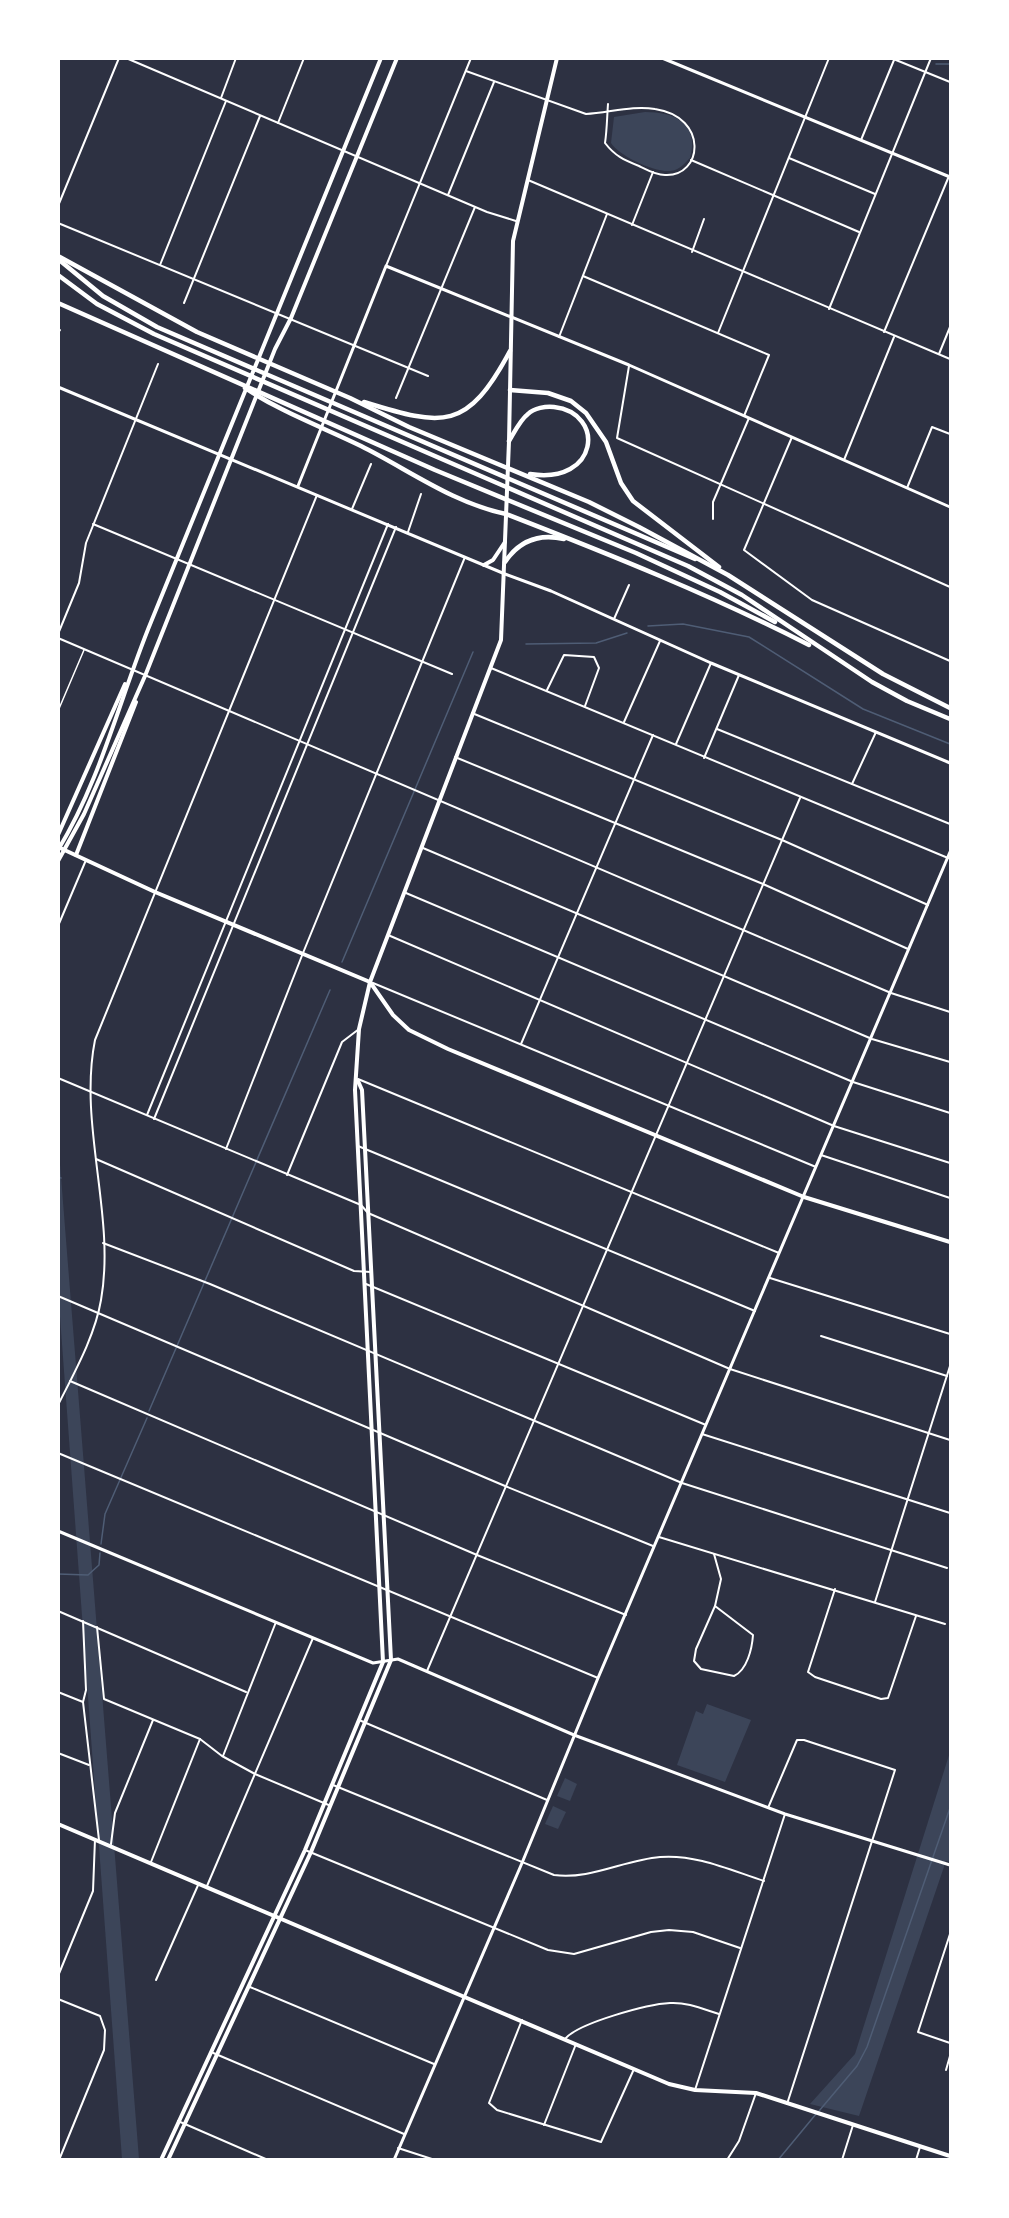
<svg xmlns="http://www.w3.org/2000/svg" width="1009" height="2218" font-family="Figtree,sans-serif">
	<rect width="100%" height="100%" fill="#2d3142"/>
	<g fill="#3c4559">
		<path d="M645,112C674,112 700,123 690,158C686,162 681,168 675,170C660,176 619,156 611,143L614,117Z"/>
		<path d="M58,1139L139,2159H122L59,1303Z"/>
		<path d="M707,1704L751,1720L725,1782L677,1765L696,1711L703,1714Z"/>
		<path d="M950,1752V1862L946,1861L859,2116L810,2104L855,2054Z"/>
		<path d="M565,1778L577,1784L570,1801L557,1796Z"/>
		<path d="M553,1806L566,1812L558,1829L545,1824Z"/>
	</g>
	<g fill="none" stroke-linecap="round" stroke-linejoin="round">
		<g stroke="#4f5d75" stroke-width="1.5">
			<path d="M936,64H950"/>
			<path d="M648,626L683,624L749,637L863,709L950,744"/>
			<path d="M526,644L596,643L627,633"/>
			<path d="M342,962L473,652"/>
			<path d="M58,1177L61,1178"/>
			<path d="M149,1411L330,990"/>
			<path d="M101,1544L105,1514L147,1418"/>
			<path d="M58,1574L88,1575L99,1565L100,1553"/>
			<path d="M819,2111L857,2066L867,2047L950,1808"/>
			<path d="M778,2160L816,2114"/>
		</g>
		<path stroke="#fff" stroke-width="1.5" d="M58,711L84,650"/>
		<g stroke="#fff" stroke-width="2">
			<path d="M126,58L487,212L516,221"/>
			<path d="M891,58L950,82"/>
			<path d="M466,71L586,114C608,113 633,105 655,109C709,117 703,177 665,175C656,175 647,170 639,166C624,160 615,156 605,143C607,130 607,117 608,104"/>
			<path d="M221,98L236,58"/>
			<path d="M278,123L304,58"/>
			<path d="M861,140L894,60"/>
			<path d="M789,158L875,194"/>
			<path d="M691,160L859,232"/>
			<path d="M528,180L950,359"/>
			<path d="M448,195L494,82"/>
			<path d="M58,206L119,58"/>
			<path d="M58,223L428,376"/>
			<path d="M632,225L653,172"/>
			<path d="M692,252L704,219"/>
			<path d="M160,265L226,101"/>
			<path d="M386,266L471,58"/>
			<path d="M583,276L769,355L744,416"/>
			<path d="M184,303L260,116"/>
			<path d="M829,309L931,58"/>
			<path d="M884,332L949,176"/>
			<path d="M58,333L60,330"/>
			<path d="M718,333L829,58"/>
			<path d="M559,337L607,214"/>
			<path d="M939,354L950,327"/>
			<path d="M629,366L617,438L950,587"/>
			<path d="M396,398L475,207"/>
			<path d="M792,437L744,550L812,600L950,661"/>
			<path d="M844,460L894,337"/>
			<path d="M907,488L932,427L950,434"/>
			<path d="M352,509L371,464"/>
			<path d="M713,519V502L749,418"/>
			<path d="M93,524L452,674"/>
			<path d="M408,532L421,494"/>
			<path d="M614,619L629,585"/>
			<path d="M58,634L79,583L86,543L158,364"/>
			<path d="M58,638L891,993L950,1012"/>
			<path d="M491,668L948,858"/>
			<path d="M547,690L564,655L594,657L599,668L585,706"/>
			<path d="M472,713L782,840L928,905"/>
			<path d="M624,722L660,641"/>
			<path d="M717,729L950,824"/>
			<path d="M676,744L711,663"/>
			<path d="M455,757L763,884L908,949"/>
			<path d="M704,758L739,675"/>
			<path d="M852,784L876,732"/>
			<path d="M423,848L872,1039L950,1062"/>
			<path d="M406,893L853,1082L950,1113"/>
			<path d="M58,926L86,860"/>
			<path d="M388,935L834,1126L950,1163"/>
			<path d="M373,983L816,1167"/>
			<path d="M521,1044L653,735"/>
			<path d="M58,1078L361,1205L368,1213L730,1369L950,1440"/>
			<path d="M358,1079L779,1253"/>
			<path d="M147,1115L388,524"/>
			<path d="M154,1119L396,527"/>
			<path d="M358,1146L755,1311"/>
			<path d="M226,1149L303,953L465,557"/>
			<path d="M821,1155L950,1198"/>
			<path d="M96,1159L354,1271L371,1272"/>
			<path d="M287,1175L342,1042L359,1029"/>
			<path d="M103,1243L210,1284L682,1483L947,1568"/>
			<path d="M770,1278L950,1334"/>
			<path d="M366,1284L706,1425"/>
			<path d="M58,1296L505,1486L653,1546"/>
			<path d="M821,1336L947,1376"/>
			<path d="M70,1381L477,1555L626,1615"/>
			<path d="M58,1405C74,1373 95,1336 101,1300C116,1216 78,1125 95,1040L317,495"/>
			<path d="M702,1434L950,1513"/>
			<path d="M58,1453L598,1678"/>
			<path d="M659,1537L945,1624"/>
			<path d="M714,1554L721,1579L715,1606"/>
			<path d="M835,1589L808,1672L815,1677L881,1699L888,1698L916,1616"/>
			<path d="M875,1602L950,1366"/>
			<path d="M715,1606L753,1635C752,1649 747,1670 734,1676L701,1669L694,1661L696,1649Z"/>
			<path d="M58,1611L246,1692"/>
			<path d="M83,1621L86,1690L83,1702L99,1840"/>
			<path d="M97,1627L104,1699L200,1739L222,1756L255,1774L331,1806"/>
			<path d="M427,1671L800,798"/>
			<path d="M58,1692L83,1702"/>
			<path d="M359,1720L547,1800"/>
			<path d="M58,1753L89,1765"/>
			<path d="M223,1756L276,1622"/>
			<path d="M333,1785L554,1875C590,1880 624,1860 660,1857C696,1854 730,1870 764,1881"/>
			<path d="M768,1808L797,1740H804L895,1770L787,2104"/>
			<path d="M111,1844L115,1813L153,1720"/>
			<path d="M305,1850L548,1950L574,1954L651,1932L669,1930L693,1932L740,1948"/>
			<path d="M151,1862L200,1739"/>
			<path d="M207,1886L313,1638"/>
			<path d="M950,1934L918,2032L950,2043"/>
			<path d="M58,1976L93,1891L95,1839"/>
			<path d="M156,1980L199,1883"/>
			<path d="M250,1987L434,2064"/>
			<path d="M58,1999L100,2016L105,2030L104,2050L59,2160"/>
			<path d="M522,2020L489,2103L497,2110L601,2142L634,2069"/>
			<path d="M565,2039C578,2023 648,2004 670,2003C687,2002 703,2009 719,2014"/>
			<path d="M211,2052L404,2134"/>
			<path d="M946,2070L950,2056"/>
			<path d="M695,2090L785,1814"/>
			<path d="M178,2121L268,2160"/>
			<path d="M544,2125L576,2044"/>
			<path d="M398,2148L435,2160"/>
			<path d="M727,2160L739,2141L756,2093"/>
			<path d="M842,2160L853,2125"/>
			<path d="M916,2160L920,2147"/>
		</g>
		<g stroke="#fff" stroke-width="3">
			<path d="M662,58L950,177"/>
			<path d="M58,387L505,574L551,591L711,663L950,763"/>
			<path d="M298,486L386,266L629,365L950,507"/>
			<path d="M58,1531L373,1663L398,1659L574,1735L785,1814L950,1865"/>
			<path d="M394,2160L522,1863L598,1678L950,852"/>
		</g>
		<g stroke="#fff" stroke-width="4">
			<path d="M58,847L155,892L370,982L393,1015L409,1030L448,1049L804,1197L950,1242"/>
			<path d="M58,1824L669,2084L695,2090L756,2093L950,2156"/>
		</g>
		<g stroke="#fff" stroke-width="4">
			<path d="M484,565L493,560L505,542"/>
			<path d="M58,835L125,684"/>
			<path d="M58,850C101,780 120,697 151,622C229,435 305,247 381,58"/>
			<path d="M76,855L136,702"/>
			<path d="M58,861L84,814L145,676L275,349L291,318L397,58"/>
			<path d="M161,2160L305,1850L383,1662L355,1090L359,1029L370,982L501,640L509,441L513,241L557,58"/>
			<path d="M168,2160L311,1852L391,1660L362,1090L358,1081"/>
		</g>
		<g stroke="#fff" stroke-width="4.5">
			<path d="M58,256L197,332L350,398L409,427L589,502L639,527L728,575L883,674L950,708"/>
			<path d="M58,259L103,296L157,327L695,559"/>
			<path d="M58,275L97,304L154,334L688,566L742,595L872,682L907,701L950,719"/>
			<path d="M58,303L435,470L636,553L720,592L775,622"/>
			<path d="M245,388C281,412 322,427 361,446C409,470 453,503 506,514C609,554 711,595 809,645"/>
			<path d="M510,390L548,393L571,401L586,413L606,442L621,483L633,501L719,567"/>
			<path d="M364,402C444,427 467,431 510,351"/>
			<path d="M509,441C514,433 520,420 528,414C534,408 546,406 554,407C606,413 599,485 530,474"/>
			<path d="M505,562C519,541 538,533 564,539"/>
		</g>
	</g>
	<rect width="1009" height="2218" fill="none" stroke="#ffffff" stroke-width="120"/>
</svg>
